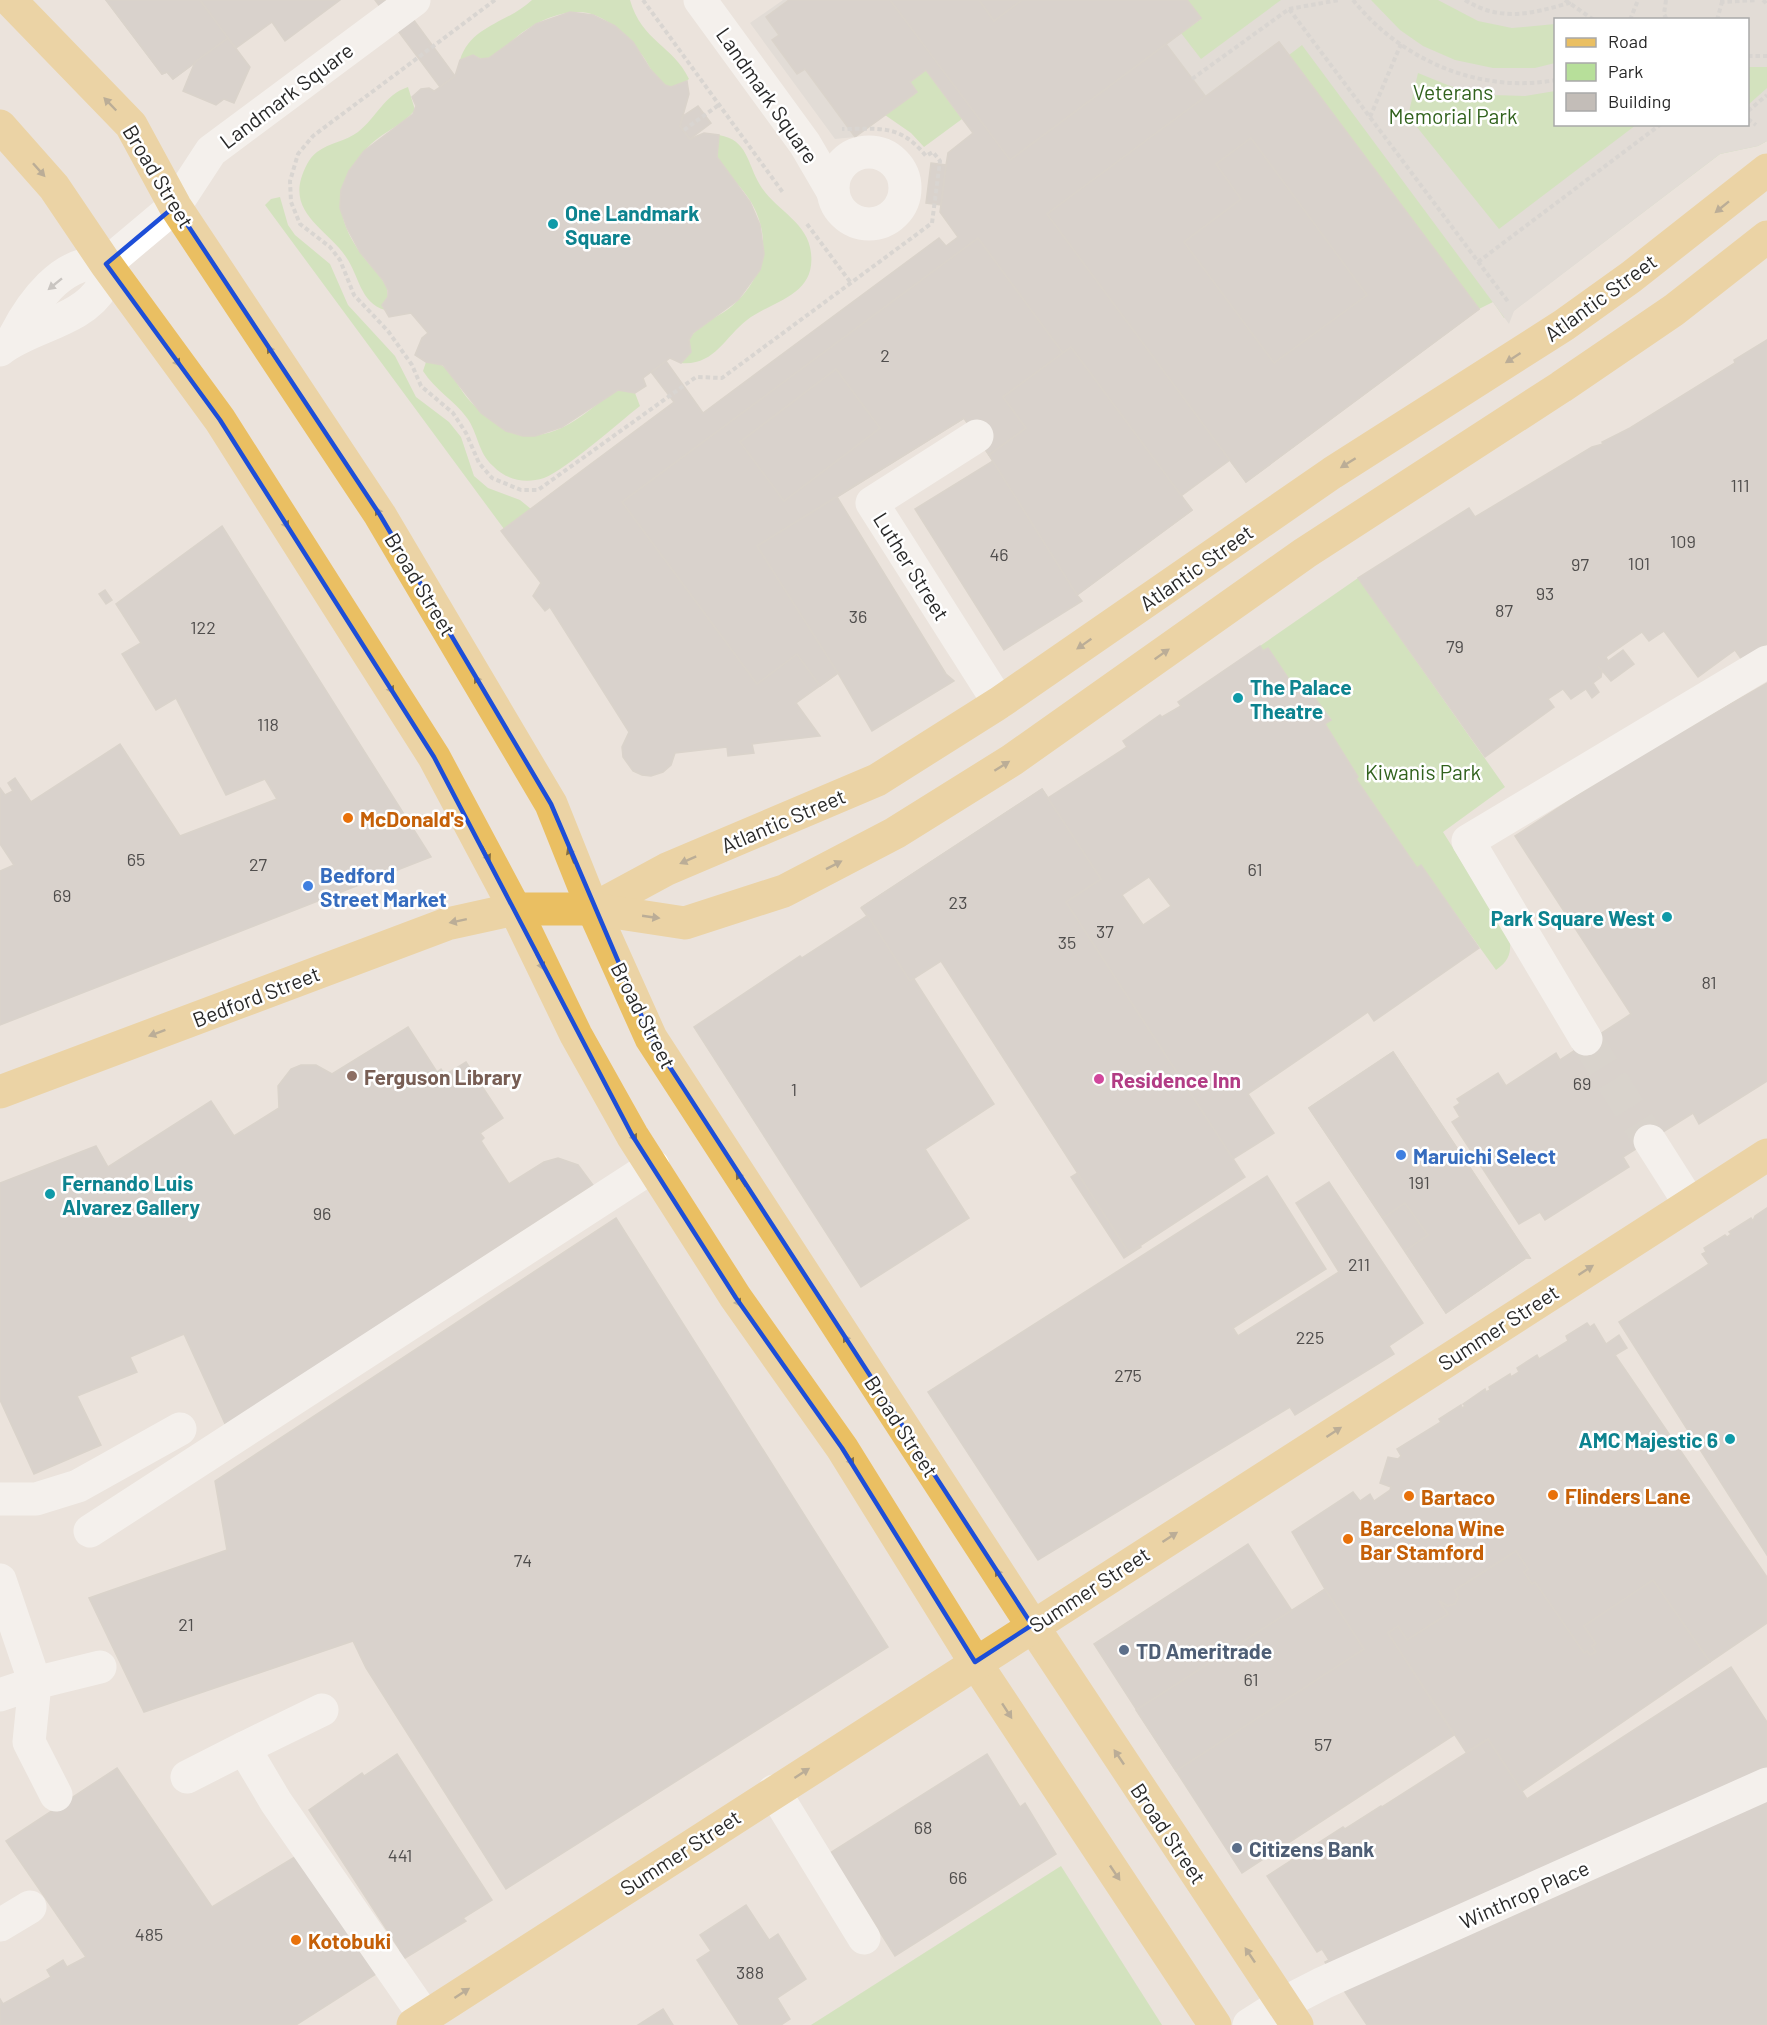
<svg xmlns="http://www.w3.org/2000/svg" width="1767" height="2025" font-family="Barlow,sans-serif">
	<rect width="100%" height="100%" fill="#ebe3dc"/>
	<g fill="#b7df9a" fill-rule="evenodd">
		<path d="M532,0H630C642,42 673,45 689,79C684,83 674,88 668,86C655,82 649,64 642,55C629,37 610,19 588,13C565,8 537,21 519,35C509,43 499,56 486,59C480,59 477,57 473,55L460,60C471,25 508,23 532,0Z"/>
		<path d="M1187,0H1767V141L1758,146L1720,154L1504,318L1493,302L1479,309L1279,42L1206,97L1166,44L1201,19ZM1556,20H1748V124H1556Z"/>
		<path d="M926,70L962,119L924,147L911,133L885,115L917,92L910,82Z"/>
		<path d="M408,87L415,110C403,125 385,131 371,144C335,180 331,213 362,255C370,266 381,275 387,288L388,297L382,305L385,310C360,303 359,275 346,257C329,231 291,215 301,179C304,169 309,158 317,152C329,143 346,141 358,132C377,117 384,95 408,87Z"/>
		<path d="M719,135C748,140 747,163 760,185C775,210 808,222 811,253C816,296 773,300 747,320C724,338 714,366 681,363L691,352L689,340C698,323 718,318 732,306C764,278 773,240 751,202C741,186 727,174 717,157Z"/>
		<path d="M280,197L288,225L295,235L330,264L348,305L395,356L416,397L449,422L461,437L474,476L488,488L520,500L531,509L504,529L265,205L271,199Z"/>
		<path d="M434,361C452,368 457,387 470,401C507,440 538,447 583,415C596,406 606,395 622,389L635,393L640,406C618,423 567,469 544,478C525,484 506,480 493,466C478,453 478,433 467,418C454,400 435,390 423,371L426,362Z"/>
		<path d="M1358,578L1505,787L1443,832L1510,939C1511,954 1509,961 1496,970L1421,866L1417,868L1356,779L1358,777L1325,724L1331,719L1307,687L1303,689L1297,681L1292,684L1268,648L1263,651L1260,646Z"/>
		<path d="M1061,1866L1162,2025H811Z"/>
	</g>
	<g fill="#d7d3ce">
		<path d="M783,0H789L779,35L772,40L797,74L805,69L855,137L835,139L750,23Z"/>
		<path d="M1281,0H1371L1400,30L1423,46L1455,60L1493,68H1535L1555,63V91L1525,96L1493,95L1455,88L1418,73L1408,116L1499,229L1636,125L1748,124V105L1767,88V141L1758,146L1720,154L1514,311L1509,324L1302,45L1289,55L1279,42L1206,97L1166,44L1181,33L1201,59Z"/>
		<path d="M1438,0H1767V67H1748V20H1556L1555,24L1512,28L1478,21Z"/>
	</g>
	<g fill="#c3bdb8" stroke="#c6bfb5" stroke-width="1.5" fill-rule="evenodd">
		<path d="M106,0H340L285,41L272,22L236,48L228,38L173,79L167,72L162,74Z"/>
		<path d="M106,0H200L228,38L173,79L167,72L162,74Z"/>
		<path d="M375,0H399L455,76L440,87Z"/>
		<path d="M789,0H1187L1201,18L1166,44L1206,97L1279,42L1479,309L1246,482L1230,460L1181,496L1192,510L1077,595L1082,601L1004,650L915,509L993,461L964,418L837,497L946,674L954,681L872,731L838,673L796,703L820,736L752,744L754,753L728,756L727,747L675,753L671,765L663,772L651,776L642,775L633,771L623,757L622,747L629,732L550,607L545,611L533,596L541,583L501,531L674,402L651,372L666,361L703,413L939,238L946,246L958,237L940,212L946,165L948,153L973,133L926,70L910,82L917,92L855,137L805,69L797,74L772,40L779,35L766,17Z"/>
		<path d="M890,0H979L994,21L1022,0H1187L1201,18L1010,160Z"/>
		<path d="M570,12L593,15L615,26L633,42L650,69L665,85L671,87L687,81L689,94L680,126L690,139L704,133L719,135L717,157L750,202L760,225L764,254L760,270L738,300L693,333L689,340L691,352L681,363L670,358L643,378L646,386L635,393L618,390L562,427L535,436H523L506,431L481,413L443,365L426,362L415,355L422,338L428,333L411,313L389,317L382,305L388,297V290L383,280L360,252L347,228L340,208L341,190L349,171L364,151L413,114L416,106L412,97L421,89L429,88L434,91L440,87L455,76L460,60L473,55L480,59L489,58L536,24Z"/>
		<path d="M228,38L250,67L234,103L224,99L216,105L183,91L195,62Z"/>
		<path d="M1279,42L1479,309L1246,482L1047,214ZM1251,138L1367,295L1274,363L1184,242L1241,199L1216,164Z"/>
		<path d="M698,106L711,123L690,139L680,126L683,116Z"/>
		<path d="M931,163L946,165L941,205L926,203Z"/>
		<path d="M978,238L1063,353L1003,397L1026,428L989,455L964,418L757,546L838,673L820,686L797,654L757,684L622,502ZM836,369L880,428L784,501L740,442Z"/>
		<path d="M1767,340V644L1742,660L1735,650L1698,677L1664,631L1649,641L1642,632L1606,657L1608,661L1623,650L1634,664L1611,681L1598,666L1602,671L1601,677L1593,683L1599,692L1592,698L1586,689L1571,699L1563,689L1548,699L1554,707L1485,757L1358,578L1469,508L1475,517L1592,447L1603,444L1602,442L1630,428L1735,363L1734,360Z"/>
		<path d="M1071,347L1192,510L1077,595L989,455L1026,428L1003,397Z"/>
		<path d="M222,526L431,857L0,1025V871L14,865L0,844V788L5,795L13,791L8,783L15,778L31,802L120,744L180,836L277,799L265,779L226,795L176,698L156,710L122,654L141,643L116,604Z"/>
		<path d="M105,590L112,600L106,604L99,594Z"/>
		<path d="M1260,646L1263,651L1268,648L1292,684L1297,680L1303,689L1307,687L1331,720L1325,724L1358,777L1356,779L1417,868L1421,865L1479,948L1374,1021L1368,1012L1248,1094L1274,1133L1231,1160L1241,1177L1139,1244L1141,1247L1124,1258L1071,1177L1081,1171L943,957L912,976L994,1104L925,1149L969,1218L861,1287L694,1027L800,956L802,958L867,916L861,908L1042,789L1048,798L1127,747L1123,741L1160,715L1162,717L1181,706L1178,702ZM1149,877L1171,906L1143,925L1122,895Z"/>
		<path d="M1767,683V1081L1699,1124L1693,1113L1623,1157L1629,1167L1545,1220L1540,1212L1519,1224L1452,1122L1460,1117L1454,1107L1460,1103L1457,1099L1498,1073L1506,1086L1556,1053L1560,1060L1631,1014L1515,836L1624,765Z"/>
		<path d="M1042,789L1101,879L1066,902L1245,1177L1129,1253L941,961L910,981L862,907Z"/>
		<path d="M408,1027L437,1072L441,1069L445,1075L466,1062L503,1118L480,1133L484,1138L481,1141L509,1184L544,1162L558,1158L578,1165L593,1185L226,1426L184,1334L130,1357L137,1372L77,1396L101,1445L34,1474L0,1400V1183L96,1146L108,1167L211,1101L234,1136L279,1108L278,1086L291,1069L301,1065H316L332,1074Z"/>
		<path d="M1393,1052L1530,1258H1526L1446,1313L1309,1108Z"/>
		<path d="M1393,1052L1530,1258H1526L1446,1313L1405,1251L1428,1235L1405,1203L1383,1218L1309,1108Z"/>
		<path d="M1267,1176L1326,1269L1233,1328L1238,1336L1339,1272L1296,1203L1329,1182L1423,1323L1389,1346L1394,1354L1295,1415L1290,1407L1038,1560L928,1392Z"/>
		<path d="M1767,1208V1555L1619,1322L1709,1264L1702,1254L1706,1252L1704,1248L1725,1235L1727,1237L1731,1234L1729,1232L1751,1218L1753,1221L1755,1216Z"/>
		<path d="M616,1218L888,1647L506,1889L366,1668L353,1641L144,1712L89,1598L227,1550L215,1481Z"/>
		<path d="M1587,1323L1590,1327L1594,1324L1606,1344L1619,1335L1627,1348L1615,1355L1767,1577V1623L1710,1662L1653,1580L1584,1626L1596,1644L1592,1646L1596,1652L1590,1655L1587,1651L1584,1653L1535,1582L1532,1584L1524,1572L1528,1569L1516,1551L1455,1590L1458,1597L1455,1604L1448,1606L1439,1601L1448,1614L1407,1640L1398,1626L1388,1633L1454,1735L1242,1873L1094,1644L1248,1544L1292,1611L1325,1589L1292,1532L1353,1492L1360,1501L1370,1494L1374,1501L1390,1490L1391,1487L1380,1483L1388,1457L1398,1459L1401,1456L1397,1449L1441,1422L1439,1419L1461,1405L1462,1408L1465,1406L1463,1404L1485,1389L1486,1392L1490,1390L1489,1387L1510,1374L1511,1377L1519,1372L1517,1368L1537,1355L1539,1359L1568,1341L1566,1336Z"/>
		<path d="M1516,1551L1528,1569L1524,1572L1532,1584L1535,1582L1584,1653L1587,1651L1590,1655L1596,1652L1592,1646L1596,1644L1584,1626L1653,1580L1710,1662L1522,1791L1488,1739L1466,1752L1388,1633L1398,1626L1407,1640L1448,1614L1439,1601L1448,1606L1455,1604L1458,1597L1455,1590Z"/>
		<path d="M1325,1589L1364,1649L1176,1771L1136,1710Z"/>
		<path d="M1731,1667L1767,1722V2025H1367L1325,1962L1329,1960L1322,1949L1317,1952L1267,1876L1343,1827L1345,1829L1381,1806L1382,1807L1488,1739L1527,1799Z"/>
		<path d="M397,1754L492,1900L463,1918L466,1921L402,1960L397,1952L400,1950L309,1810L362,1773L364,1776Z"/>
		<path d="M987,1754L1020,1807L1025,1803L1056,1854L895,1956L830,1853Z"/>
		<path d="M117,1768L212,1907L298,1855L379,1972L296,2025H0V1999L3,2004L51,1977L47,1970L63,1960L67,1967L86,1957L6,1841Z"/>
		<path d="M746,1905L769,1940L778,1934L806,1979L777,1998L790,2019L781,2025H739L697,1960L711,1951L700,1935Z"/>
		<path d="M663,2009L673,2025H638Z"/>
	</g>
	<g fill="none" stroke-linecap="round" stroke-linejoin="round">
		<path stroke="#c4beb8" stroke-width="33" stroke-dasharray="33 16" stroke-linecap="butt" d="M1586,1039L1650,1141"/>
		<g stroke="#c3c3c3" stroke-width="4" stroke-dasharray="4.5 3" stroke-linecap="butt">
			<path d="M495,0L313,136L298,154L290,181L291,202L300,224L330,247L340,260L354,295L388,331L412,365L421,386L453,413L466,433L479,463L492,478L521,490H538L696,377L722,378L932,223L940,161L933,152L926,156C900,124 881,129 842,129"/>
			<path d="M643,0L784,194"/>
			<path d="M1353,0C1401,60 1479,94 1556,80"/>
			<path d="M1465,0C1500,22 1531,14 1569,3L1570,0"/>
			<path d="M1565,0L1594,20"/>
			<path d="M1666,0L1664,14L1667,20"/>
			<path d="M1722,0V2L1757,0"/>
			<path d="M1763,0L1767,4"/>
			<path d="M1289,9L1339,0"/>
			<path d="M1630,20L1638,0"/>
			<path d="M1717,20L1722,2"/>
			<path d="M1748,56H1767"/>
			<path d="M1192,79L1289,9L1509,303"/>
			<path d="M1748,111L1767,95"/>
			<path d="M1370,117L1401,44"/>
			<path d="M1748,119L1756,125"/>
			<path d="M684,130L720,104"/>
			<path d="M807,224L851,283"/>
			<path d="M1478,262L1661,124"/>
		</g>
		<g stroke="#fff" stroke-width="33">
			<path d="M700,0L805,144L833,192"/>
			<circle cx="869" cy="188" r="36"/>
			<path d="M13,339C30,305 63,257 106,264"/>
			<path d="M0,350C28,327 83,321 102,287C105,281 105,271 106,264L175,206L211,151L414,0"/>
			<path d="M977,436L872,503L999,703"/>
			<path d="M1586,1039L1468,841L1767,662"/>
			<path d="M1650,1141L1690,1204"/>
			<path d="M0,1499H36L78,1486L180,1429"/>
			<path d="M90,1531L653,1166"/>
			<path d="M0,1580L35,1683L0,1695"/>
			<path d="M322,1710L244,1748L276,1802L425,2017"/>
			<path d="M187,1777L244,1748"/>
			<path d="M774,1791L864,1938"/>
			<path d="M56,1795L29,1742L35,1683L100,1667"/>
			<path d="M0,1925L30,1907"/>
			<path d="M1249,2025L1282,2004L1323,1983L1767,1784"/>
		</g>
		<g stroke="#eabf62" stroke-width="33">
			<path d="M10,0L131,125L175,206L380,515L551,804L593,909L651,1038L1032,1625L1297,2025"/>
			<path d="M0,126L54,187L106,264L220,420L434,757L515,909L576,1035L632,1135L736,1298L842,1448L975,1662L1215,2025"/>
			<path d="M593,909L667,869L877,780L999,703L1332,473L1564,325L1631,277L1767,170"/>
			<path d="M0,1092L447,924L515,909H593L685,923L784,891L895,833L1012,760L1305,553L1561,387L1674,310L1767,237"/>
			<path d="M413,2025L1767,1155"/>
		</g>
	</g>
	<defs><path id="oneway-solid" d="M-6-.8H1V-3.2L6.5 0L1 3.2V.8H-6Z" transform="scale(1.5)"/></defs>
	<g fill="#806c43">
		<use href="#oneway-solid" transform="translate(110 104) rotate(-134)"/>
		<use href="#oneway-solid" transform="translate(39 170) rotate(48)"/>
		<use href="#oneway-solid" transform="translate(1722 207) rotate(141)"/>
		<use href="#oneway-solid" transform="translate(272 353) rotate(-123)"/>
		<use href="#oneway-solid" transform="translate(1513 358) rotate(147)"/>
		<use href="#oneway-solid" transform="translate(175 359) rotate(54)"/>
		<use href="#oneway-solid" transform="translate(1348 463) rotate(148)"/>
		<use href="#oneway-solid" transform="translate(380 515) rotate(-122)"/>
		<use href="#oneway-solid" transform="translate(284 521) rotate(58)"/>
		<use href="#oneway-solid" transform="translate(1084 644) rotate(145)"/>
		<use href="#oneway-solid" transform="translate(1162 654) rotate(-35)"/>
		<use href="#oneway-solid" transform="translate(479 683) rotate(-121)"/>
		<use href="#oneway-solid" transform="translate(389 686) rotate(58)"/>
		<use href="#oneway-solid" transform="translate(1002 766) rotate(-32)"/>
		<use href="#oneway-solid" transform="translate(486 854) rotate(62)"/>
		<use href="#oneway-solid" transform="translate(571 855) rotate(-112)"/>
		<use href="#oneway-solid" transform="translate(688 860) rotate(156)"/>
		<use href="#oneway-solid" transform="translate(834 865) rotate(-27)"/>
		<use href="#oneway-solid" transform="translate(651 917) rotate(8)"/>
		<use href="#oneway-solid" transform="translate(458 921) rotate(168)"/>
		<use href="#oneway-solid" transform="translate(540 962) rotate(64)"/>
		<use href="#oneway-solid" transform="translate(157 1033) rotate(159)"/>
		<use href="#oneway-solid" transform="translate(632 1134) rotate(58)"/>
		<use href="#oneway-solid" transform="translate(741 1179) rotate(-123)"/>
		<use href="#oneway-solid" transform="translate(1586 1270) rotate(-33)"/>
		<use href="#oneway-solid" transform="translate(736 1299) rotate(56)"/>
		<use href="#oneway-solid" transform="translate(848 1342) rotate(-123)"/>
		<use href="#oneway-solid" transform="translate(1334 1432) rotate(-33)"/>
		<use href="#oneway-solid" transform="translate(849 1458) rotate(58)"/>
		<use href="#oneway-solid" transform="translate(1170 1537) rotate(-33)"/>
		<use href="#oneway-solid" transform="translate(1000 1576) rotate(-123)"/>
		<use href="#oneway-solid" transform="translate(1007 1711) rotate(57)"/>
		<use href="#oneway-solid" transform="translate(1119 1757) rotate(-124)"/>
		<use href="#oneway-solid" transform="translate(802 1773) rotate(-33)"/>
		<use href="#oneway-solid" transform="translate(1115 1873) rotate(56)"/>
		<use href="#oneway-solid" transform="translate(1250 1955) rotate(-124)"/>
		<use href="#oneway-solid" transform="translate(462 1993) rotate(-33)"/>
	</g>
	<use fill="#9f9f9f" href="#oneway-solid" transform="translate(55 284) rotate(141)"/>
	<path d="M0 0H1767V2025H0ZM175,206L380,515L551,804L651,1038L1032,1625L975,1662L842,1448L736,1298L632,1135L434,757L220,420L106,264Z" fill="#ebe3dc" fill-opacity=".55" fill-rule="evenodd"/>
	<path fill="none" stroke="#1d4ed8" stroke-width="4.5" stroke-linejoin="round" d="M175,206L380,515L551,804L651,1038L1032,1625L975,1662L842,1448L736,1298L632,1135L434,757L220,420L106,264Z"/>
	<g fill="#0f9aa8" stroke="#fff" stroke-width="2">
		<circle cx="553" cy="224" r="6"/>
		<circle cx="1238" cy="698" r="6"/>
		<circle cx="1667" cy="917" r="6"/>
		<circle cx="50" cy="1194" r="6"/>
		<circle cx="1730" cy="1439" r="6"/>
	</g>
	<g fill="#e8710a" stroke="#fff" stroke-width="2">
		<circle cx="348" cy="818" r="6"/>
		<circle cx="1553" cy="1495" r="6"/>
		<circle cx="1409" cy="1496" r="6"/>
		<circle cx="1348" cy="1539" r="6"/>
		<circle cx="296" cy="1940" r="6"/>
	</g>
	<g fill="#3f7fe0" stroke="#fff" stroke-width="2">
		<circle cx="308" cy="886" r="6"/>
		<circle cx="1401" cy="1155" r="6"/>
	</g>
	<circle fill="#8d6e63" stroke="#fff" stroke-width="2" cx="352" cy="1076" r="6"/>
	<circle fill="#d1479c" stroke="#fff" stroke-width="2" cx="1099" cy="1079" r="6"/>
	<g fill="#5c6f8a" stroke="#fff" stroke-width="2">
		<circle cx="1124" cy="1650" r="6"/>
		<circle cx="1237" cy="1848" r="6"/>
	</g>
	<g text-anchor="middle" dominant-baseline="central" stroke-width="5" stroke-linejoin="round" paint-order="stroke">
		<g font-size="18" fill="#504e4d">
			<text x="885" y="355">2</text>
			<text x="1740" y="485">111</text>
			<text x="1683" y="541">109</text>
			<text x="999" y="554">46</text>
			<text x="1639" y="563">101</text>
			<text x="1580" y="564">97</text>
			<text x="1545" y="593">93</text>
			<text x="1504" y="610">87</text>
			<text x="858" y="616">36</text>
			<text x="203" y="627">122</text>
			<text x="1455" y="646">79</text>
			<text x="268" y="724">118</text>
			<text x="136" y="859">65</text>
			<text x="258" y="864">27</text>
			<text x="1255" y="869">61</text>
			<text x="62" y="895">69</text>
			<text x="958" y="902">23</text>
			<text x="1105" y="931">37</text>
			<text x="1067" y="942">35</text>
			<text x="1709" y="982">81</text>
			<text x="1582" y="1083">69</text>
			<text x="794" y="1089">1</text>
			<text x="1419" y="1182">191</text>
			<text x="322" y="1213">96</text>
			<text x="1359" y="1264">211</text>
			<text x="1310" y="1337">225</text>
			<text x="1128" y="1375">275</text>
			<text x="523" y="1560">74</text>
			<text x="186" y="1624">21</text>
			<text x="1251" y="1679">61</text>
			<text x="1323" y="1744">57</text>
			<text x="923" y="1827">68</text>
			<text x="400" y="1855">441</text>
			<text x="958" y="1877">66</text>
			<text x="149" y="1934">485</text>
			<text x="750" y="1972">388</text>
		</g>
		<g font-size="21" fill="#31621d" stroke="#fff">
			<text x="1453" y="91">Veterans<tspan x="1453" dy="24">Memorial Park</tspan></text>
			<text x="1423" y="771">Kiwanis Park</text>
		</g>
		<g font-size="21" fill="#292929" stroke="#fff">
			<text transform="translate(286 95) rotate(-37)">Landmark Square</text>
			<text transform="translate(768 95) rotate(55)">Landmark Square</text>
			<text transform="translate(159 176) rotate(59)">Broad Street</text>
			<text transform="translate(1600 297) rotate(-36)">Atlantic Street</text>
			<text transform="translate(912 566) rotate(58)">Luther Street</text>
			<text transform="translate(1196 567) rotate(-35)">Atlantic Street</text>
			<text transform="translate(421 584) rotate(59)">Broad Street</text>
			<text transform="translate(783 820) rotate(-23)">Atlantic Street</text>
			<text transform="translate(256 996) rotate(-21)">Bedford Street</text>
			<text transform="translate(644 1015) rotate(63)">Broad Street</text>
			<text transform="translate(1498 1327) rotate(-33)">Summer Street</text>
			<text transform="translate(902 1426) rotate(57)">Broad Street</text>
			<text transform="translate(1089 1589) rotate(-33)">Summer Street</text>
			<text transform="translate(1169 1833) rotate(56)">Broad Street</text>
			<text transform="translate(680 1852) rotate(-33)">Summer Street</text>
			<text transform="translate(1524 1894) rotate(-24)">Winthrop Place</text>
		</g>
		<g font-size="21" font-weight="bold" fill="#0d838f" stroke="#fff" text-anchor="start">
			<text x="565" y="212">One Landmark<tspan x="565" dy="24">Square</tspan></text>
			<text x="1250" y="686">The Palace<tspan x="1250" dy="24">Theatre</tspan></text>
			<text x="1655" y="917" text-anchor="end">Park Square West</text>
			<text x="62" y="1182">Fernando Luis<tspan x="62" dy="24">Alvarez Gallery</tspan></text>
			<text x="1718" y="1439" text-anchor="end">AMC Majestic 6</text>
		</g>
		<g font-size="21" font-weight="bold" fill="#c56008" stroke="#fff" text-anchor="start">
			<text x="360" y="818">McDonald's</text>
			<text x="1565" y="1495">Flinders Lane</text>
			<text x="1421" y="1496">Bartaco</text>
			<text x="1360" y="1527">Barcelona Wine<tspan x="1360" dy="24">Bar Stamford</tspan></text>
			<text x="308" y="1940">Kotobuki</text>
		</g>
		<g font-size="21" font-weight="bold" fill="#366cbe" stroke="#fff" text-anchor="start">
			<text x="320" y="874">Bedford<tspan x="320" dy="24">Street Market</tspan></text>
			<text x="1413" y="1155">Maruichi Select</text>
		</g>
		<g font-size="21" font-weight="bold" fill="#785e54" stroke="#fff" text-anchor="start">
			<text x="364" y="1076">Ferguson Library</text>
		</g>
		<g font-size="21" font-weight="bold" fill="#b23c85" stroke="#fff" text-anchor="start">
			<text x="1111" y="1079">Residence Inn</text>
		</g>
		<g font-size="21" font-weight="bold" fill="#4e5e75" stroke="#fff" text-anchor="start">
			<text x="1136" y="1650">TD Ameritrade</text>
			<text x="1249" y="1848">Citizens Bank</text>
		</g>
	</g>
	<rect x="1554" y="18" width="195" height="108" fill="#ffffff" stroke="#a9a9a9" stroke-width="1.5"/>
	<rect x="1566" y="38" width="30" height="9" fill="#eabf62" stroke="#a9a9a9" stroke-width="1.5"/>
	<text x="1608" y="48" font-size="18" fill="#292929">Road</text>
	<rect x="1566" y="63" width="30" height="18" fill="#b7df9a" stroke="#a9a9a9" stroke-width="1.5"/>
	<text x="1608" y="78" font-size="18" fill="#292929">Park</text>
	<rect x="1566" y="93" width="30" height="18" fill="#c3bdb8" stroke="#a9a9a9" stroke-width="1.5"/>
	<text x="1608" y="108" font-size="18" fill="#292929">Building</text>
</svg>
